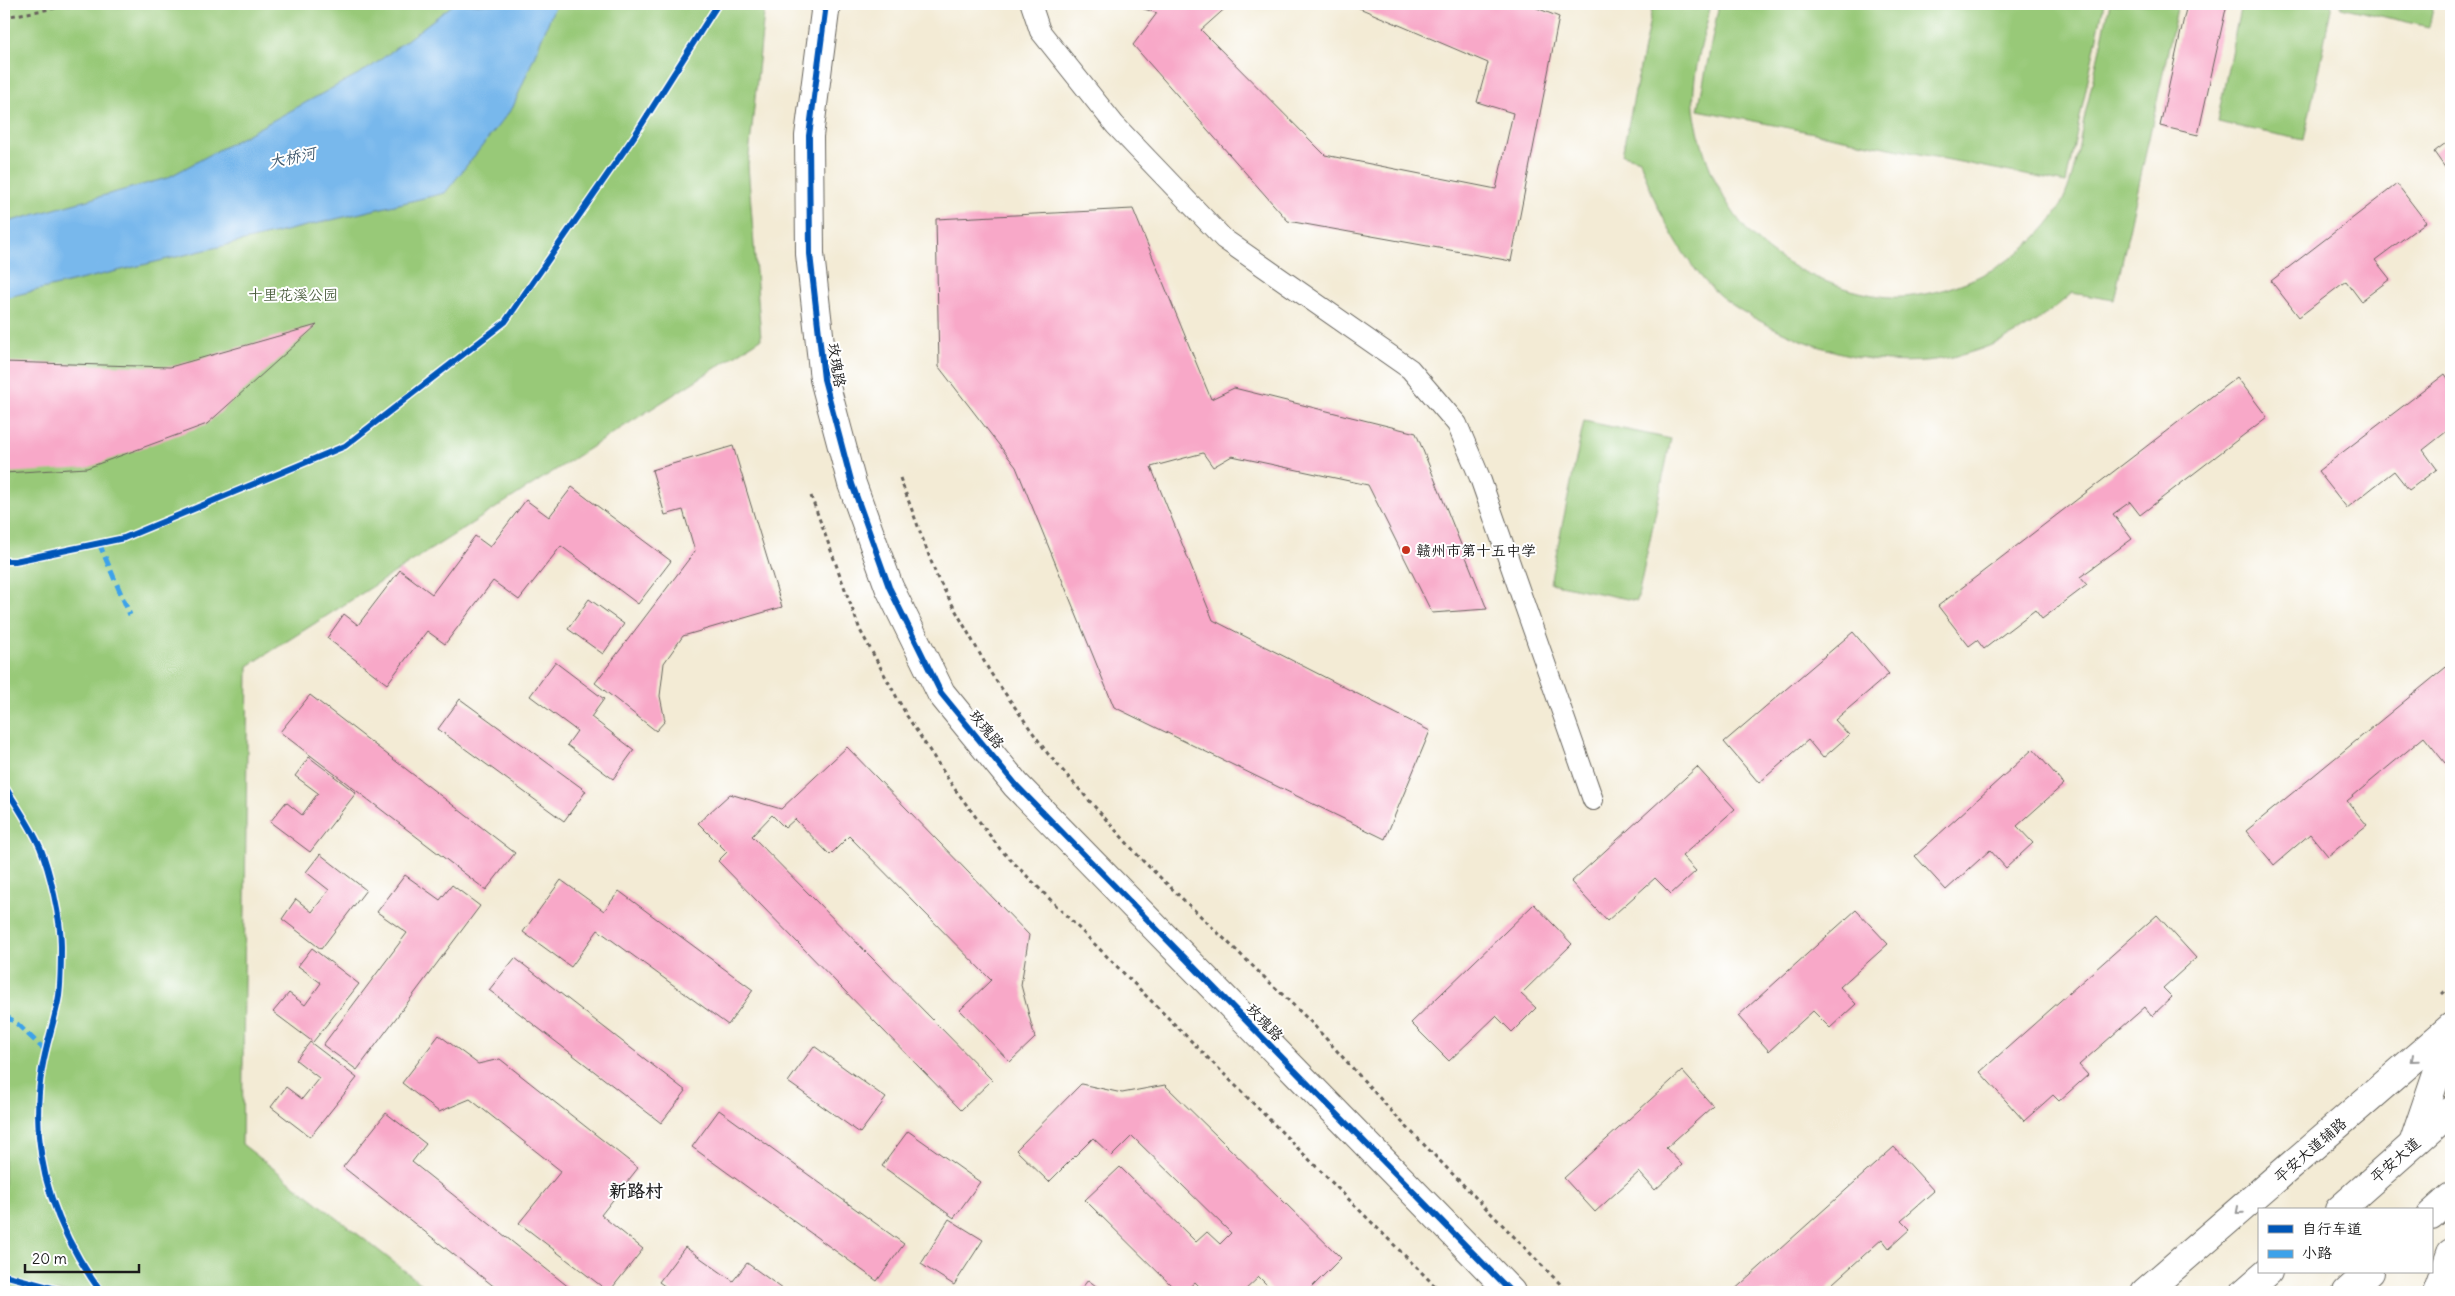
<svg xmlns="http://www.w3.org/2000/svg" width="2455" height="1296" font-family="Delius,'LXGW WenKai TC',sans-serif">
	<rect width="100%" height="100%" fill="#fff"/>
	<filter id="ink" filterUnits="userSpaceOnUse"><feTurbulence type="fractalNoise" baseFrequency=".02" numOctaves="2"/><feDisplacementMap in="SourceGraphic" scale="10" xChannelSelector="R" yChannelSelector="G"/><feConvolveMatrix kernelMatrix="1 2 1 2 8 2 1 2 1" color-interpolation-filters="sRGB"/></filter>
	<filter id="wash" filterUnits="userSpaceOnUse"><feTurbulence type="fractalNoise" baseFrequency=".0096" numOctaves="4" result="noise"/><feDisplacementMap in="SourceGraphic" scale="20" xChannelSelector="R" yChannelSelector="G"/><feGaussianBlur stdDeviation="1.12" result="paint"/><feColorMatrix in="noise" values="0 0 0 0 0 0 0 0 0 0 0 0 0 0 0 0 0 1.4 0 .05"/><feComposite in="paint" operator="in"/></filter>
	<g filter="url(#wash)">
		<rect width="100%" height="100%" fill="#f3ebd5"/>
		<g fill="#98c978" stroke="#5a724a">
			<path d="M4,4H765L748,165L761,339L248,666L242,1144L432,1292H4Z"/>
			<path d="M1653,4H1711C1704,39 1689,80 1695,116C1704,165 1728,219 1768,250C1799,275 1864,300 1904,297C1959,292 2018,264 2052,219C2073,190 2077,153 2084,119C2093,81 2101,42 2110,4H2178L2114,300L2072,293C1986,371 1889,380 1785,333C1756,320 1724,304 1703,279C1673,243 1654,204 1640,160L1622,155Z"/>
			<path d="M1719,4H2104L2066,183L1698,110Z"/>
			<path d="M2241,4H2332L2304,140L2217,122Z"/>
			<path d="M2341,4H2434L2429,27L2341,7Z"/>
			<path d="M1584,421L1671,439L1637,601L1550,583Z"/>
		</g>
		<path fill="#78b8ec" stroke="#4a6a84" d="M454,4H556L513,107L445,193L4,298V223L167,178L371,67Z"/>
		<g id="blocks">
			<g fill="#f8a8c8">
				<path d="M1128,4H1230L1201,30L1325,155L1496,189L1513,113L1477,102L1488,63L1350,4H1527L1559,17L1511,261L1288,221L1133,45L1157,13Z"/>
				<path d="M2187,4H2227L2198,135L2160,126Z"/>
				<path d="M2451,139V176L2434,152Z"/>
				<path d="M2397,184L2426,222L2375,260L2390,279L2361,301L2346,281L2299,317L2271,281Z"/>
				<path d="M1133,209L1211,399L1234,388L1416,433L1487,609L1432,613L1368,485L1232,456L1213,467L1203,453L1151,467L1213,620L1430,731L1385,839L1114,707L1016,467L939,367L936,219Z"/>
				<path d="M317,325L207,424L87,468L4,473V362L170,367Z"/>
				<path d="M2445,374L2451,383V428L2423,450L2437,469L2409,490L2394,471L2347,508L2318,471Z"/>
				<path d="M2237,377L2267,417L2140,515L2130,502L2113,514L2132,539L2080,577L2087,585L2042,619L2035,610L1984,649L1977,640L1969,646L1938,606Z"/>
				<path d="M733,446L782,607L683,636L664,663L660,696L665,721L656,731L595,683L695,551L683,510L665,515L652,470Z"/>
				<path d="M572,487L671,561L638,604L561,546L519,600L493,581L445,644L427,631L387,684L327,638L344,614L358,625L400,570L432,594L475,536L490,547L526,500L549,517Z"/>
				<path d="M589,599L624,624L603,654L568,629Z"/>
				<path d="M1853,632L1889,674L1835,720L1849,735L1823,758L1808,740L1759,783L1724,742Z"/>
				<path d="M555,662L604,699L591,717L634,750L613,779L567,745L577,731L530,696Z"/>
				<path d="M2451,663V757L2445,763L2424,737L2347,801L2367,825L2328,856L2310,834L2274,865L2246,831Z"/>
				<path d="M310,695L515,853L486,890L280,732Z"/>
				<path d="M460,699L586,791L564,821L438,729Z"/>
				<path d="M847,747L1029,935L1021,985L1035,1038L1010,1062L960,1010L991,980L849,836L830,855L795,819L785,828L772,815L752,836L992,1080L961,1110L718,861L727,852L698,823L730,794L781,809Z"/>
				<path d="M2033,749L2064,784L2017,826L2033,843L2006,868L1990,850L1946,890L1915,856Z"/>
				<path d="M309,757L356,793L310,852L270,822L286,802L302,815L318,793L295,776Z"/>
				<path d="M1697,767L1735,809L1682,856L1696,871L1671,894L1655,878L1607,921L1571,882Z"/>
				<path d="M320,854L366,890L321,949L282,919L296,899L312,912L329,890L306,872Z"/>
				<path d="M405,875L440,900L452,885L480,906L357,1070L323,1045L407,933L377,912Z"/>
				<path d="M561,880L604,911L619,891L753,990L728,1025L598,930L571,967L523,932Z"/>
				<path d="M1534,904L1572,944L1521,994L1536,1008L1512,1032L1496,1016L1449,1061L1411,1023Z"/>
				<path d="M1856,910L1888,944L1840,987L1856,1004L1830,1028L1813,1011L1769,1051L1738,1016Z"/>
				<path d="M2157,915L2196,958L2163,988L2172,997L2152,1016L2145,1007L2079,1065L2088,1075L2059,1101L2053,1095L2024,1121L1980,1072Z"/>
				<path d="M312,948L359,984L313,1042L273,1012L289,993L305,1005L321,983L298,966Z"/>
				<path d="M515,958L686,1091L661,1123L489,990Z"/>
				<path d="M439,1035L478,1064L500,1059L638,1168L601,1215L643,1249L609,1292L519,1223L561,1171L470,1099L439,1112L402,1083Z"/>
				<path d="M310,1042L357,1078L310,1137L271,1107L286,1087L302,1099L319,1078L296,1060Z"/>
				<path d="M814,1046L886,1098L860,1133L788,1082Z"/>
				<path d="M1682,1071L1713,1106L1666,1148L1682,1165L1655,1190L1639,1172L1595,1212L1564,1178Z"/>
				<path d="M1081,1084L1122,1093L1165,1085L1341,1258L1307,1292H1274L1259,1277L1243,1292H1205L1195,1282L1184,1292H1178L1085,1200L1120,1167L1196,1242L1207,1232L1220,1244L1231,1233L1132,1136L1112,1156L1093,1138L1049,1182L1016,1150Z"/>
				<path d="M719,1110L904,1244L877,1281L692,1147Z"/>
				<path d="M386,1113L426,1144L412,1162L575,1292H501L343,1167Z"/>
				<path d="M908,1131L980,1182L954,1218L882,1166Z"/>
				<path d="M1894,1147L1934,1191L1901,1220L1910,1229L1889,1248L1882,1239L1823,1292H1732Z"/>
				<path d="M949,1219L983,1240L954,1285L921,1264Z"/>
				<path d="M685,1247L733,1281L747,1263L787,1292H673L659,1282Z"/>
				<path d="M1088,1280L1104,1292H1079Z"/>
			</g>
		</g>
	</g>
	<g filter="url(#ink)">
		<use href="#blocks" fill-opacity="0" stroke="#67645d" stroke-width="1"/>
		<g fill="none" stroke-linecap="round" stroke-linejoin="round">
			<g stroke="#67645d" stroke-width="22">
				<path id="service" d="M1031,4L1040,31L1115,125L1224,239L1410,369L1457,424L1480,478L1593,800"/>
			</g>
			<g stroke="#67645d" stroke-width="30">
				<g id="tertiary">
					<path d="M826,4L809,136L810,254L824,379L852,484L889,587L941,693L1016,785L1511,1292"/>
					<path d="M2413,1144L2451,1032"/>
					<path d="M2145,1292L2451,1027"/>
					<path d="M2437,1292L2451,1253"/>
				</g>
			</g>
			<g stroke="#67645d" stroke-width="30">
				<g id="primary">
					<path d="M2339,1210L2451,1111"/>
					<path d="M2431,1215L2451,1197"/>
					<path d="M2245,1292L2268,1272"/>
					<path d="M2347,1292L2369,1272"/>
				</g>
			</g>
			<g stroke="#67645d" stroke-width="3" stroke-dasharray="4 4" stroke-linecap="butt">
				<path d="M4,17L79,4"/>
				<path d="M900,478L937,577L990,672L1048,754L1142,860L1310,1021L1395,1115L1568,1292"/>
				<path d="M811,496L860,630L907,716L954,788L1000,849L1441,1292"/>
				<path d="M4,561H15L124,538L345,446L505,322L635,135L718,4"/>
				<path d="M4,785C16,805 30,825 40,847C50,871 61,920 61,946C61,962 61,980 59,996C55,1020 46,1044 42,1069C28,1151 53,1226 101,1292"/>
				<path d="M2442,994L2451,986"/>
				<path d="M4,1275L67,1292"/>
			</g>
			<use href="#service" stroke="#fff" stroke-width="20"/>
			<use href="#tertiary" stroke="#fff" stroke-width="28"/>
			<use href="#primary" stroke="#fff" stroke-width="28"/>
			<g stroke="#3da2ea" stroke-width="5" stroke-dasharray="10 5" stroke-linecap="butt">
				<path d="M99,543L130,615"/>
				<path d="M4,1016L14,1021L46,1051"/>
			</g>
			<g stroke="#fff" stroke-width="9">
				<g id="cycleway">
					<path d="M826,4L809,136L810,254L824,379L852,484L889,587L941,693L1016,785L1511,1292"/>
					<path d="M4,561H15L124,538L345,446L505,322L635,135L718,4"/>
					<path d="M4,785C16,805 30,825 40,847C50,871 61,920 61,946C61,962 61,980 59,996C55,1020 46,1044 42,1069C28,1151 53,1226 101,1292"/>
					<path d="M4,1275L67,1292"/>
				</g>
			</g>
			<use href="#cycleway" stroke="#0057b8" stroke-width="6"/>
		</g>
		<defs><path id="oneway-chevron" d="M-2-3.5L2.5 0L-2 3.5" fill="none" stroke-width="1.6" stroke-linecap="round" stroke-linejoin="round" transform="scale(1.25)"/></defs>
		<g stroke="#999">
			<use href="#oneway-chevron" transform="translate(2414 1059) rotate(139)"/>
			<use href="#oneway-chevron" transform="translate(2239 1211) rotate(139)"/>
		</g>
	</g>
	<circle fill="#c8321e" stroke="#fff" stroke-width="2" cx="1406" cy="550" r="5"/>
	<g text-anchor="middle" dominant-baseline="central" stroke-width="4" stroke-linejoin="round" paint-order="stroke">
		<g font-size="15" fill="#4e6141" stroke="#fff">
			<text x="293" y="294">十里花溪公园</text>
		</g>
		<g font-size="15" fill="#1c1c1c" stroke="#fff">
			<text transform="translate(837 365) rotate(81)">玫瑰路</text>
			<text transform="translate(987 729) rotate(51)">玫瑰路</text>
			<text transform="translate(1265 1022) rotate(46)">玫瑰路</text>
			<text transform="translate(2310 1150) rotate(-41)">平安大道辅路</text>
			<text transform="translate(2395 1160) rotate(-41)">平安大道</text>
		</g>
		<g font-size="15" fill="#1c1c1c" stroke="#fff" text-anchor="start">
			<text x="1416" y="550">赣州市第十五中学</text>
		</g>
		<g font-size="16" font-style="italic" fill="#415a6f" stroke="#fff">
			<text transform="translate(292 157) rotate(-12)">大桥河</text>
		</g>
		<g font-size="18" font-weight="bold" fill="#1c1c1c" stroke="#fff">
			<text x="636" y="1190">新路村</text>
		</g>
	</g>
	<rect width="2455" height="1296" fill="none" stroke="#fff" stroke-width="20"/>
	<rect x="2258" y="1208" width="175" height="65" fill="#ffffff" stroke="#a4a4a4"/>
	<rect x="2268" y="1225" width="25" height="8" fill="#0057b8" stroke="#a4a4a4"/>
	<text x="2302" y="1234" font-size="15" fill="#1c1c1c">自行车道</text>
	<rect x="2268" y="1250" width="25" height="8" fill="#3da2ea" stroke="#a4a4a4"/>
	<text x="2302" y="1258" font-size="15" fill="#1c1c1c">小路</text>
	<path d="M25 1264v8h114v-8" fill="none" stroke="#1c1c1c" stroke-width="2.5"/>
	<text x="32" y="1264" font-size="15" fill="#1c1c1c" stroke="#ffffff" stroke-width="4" paint-order="stroke">20 m</text>
</svg>
